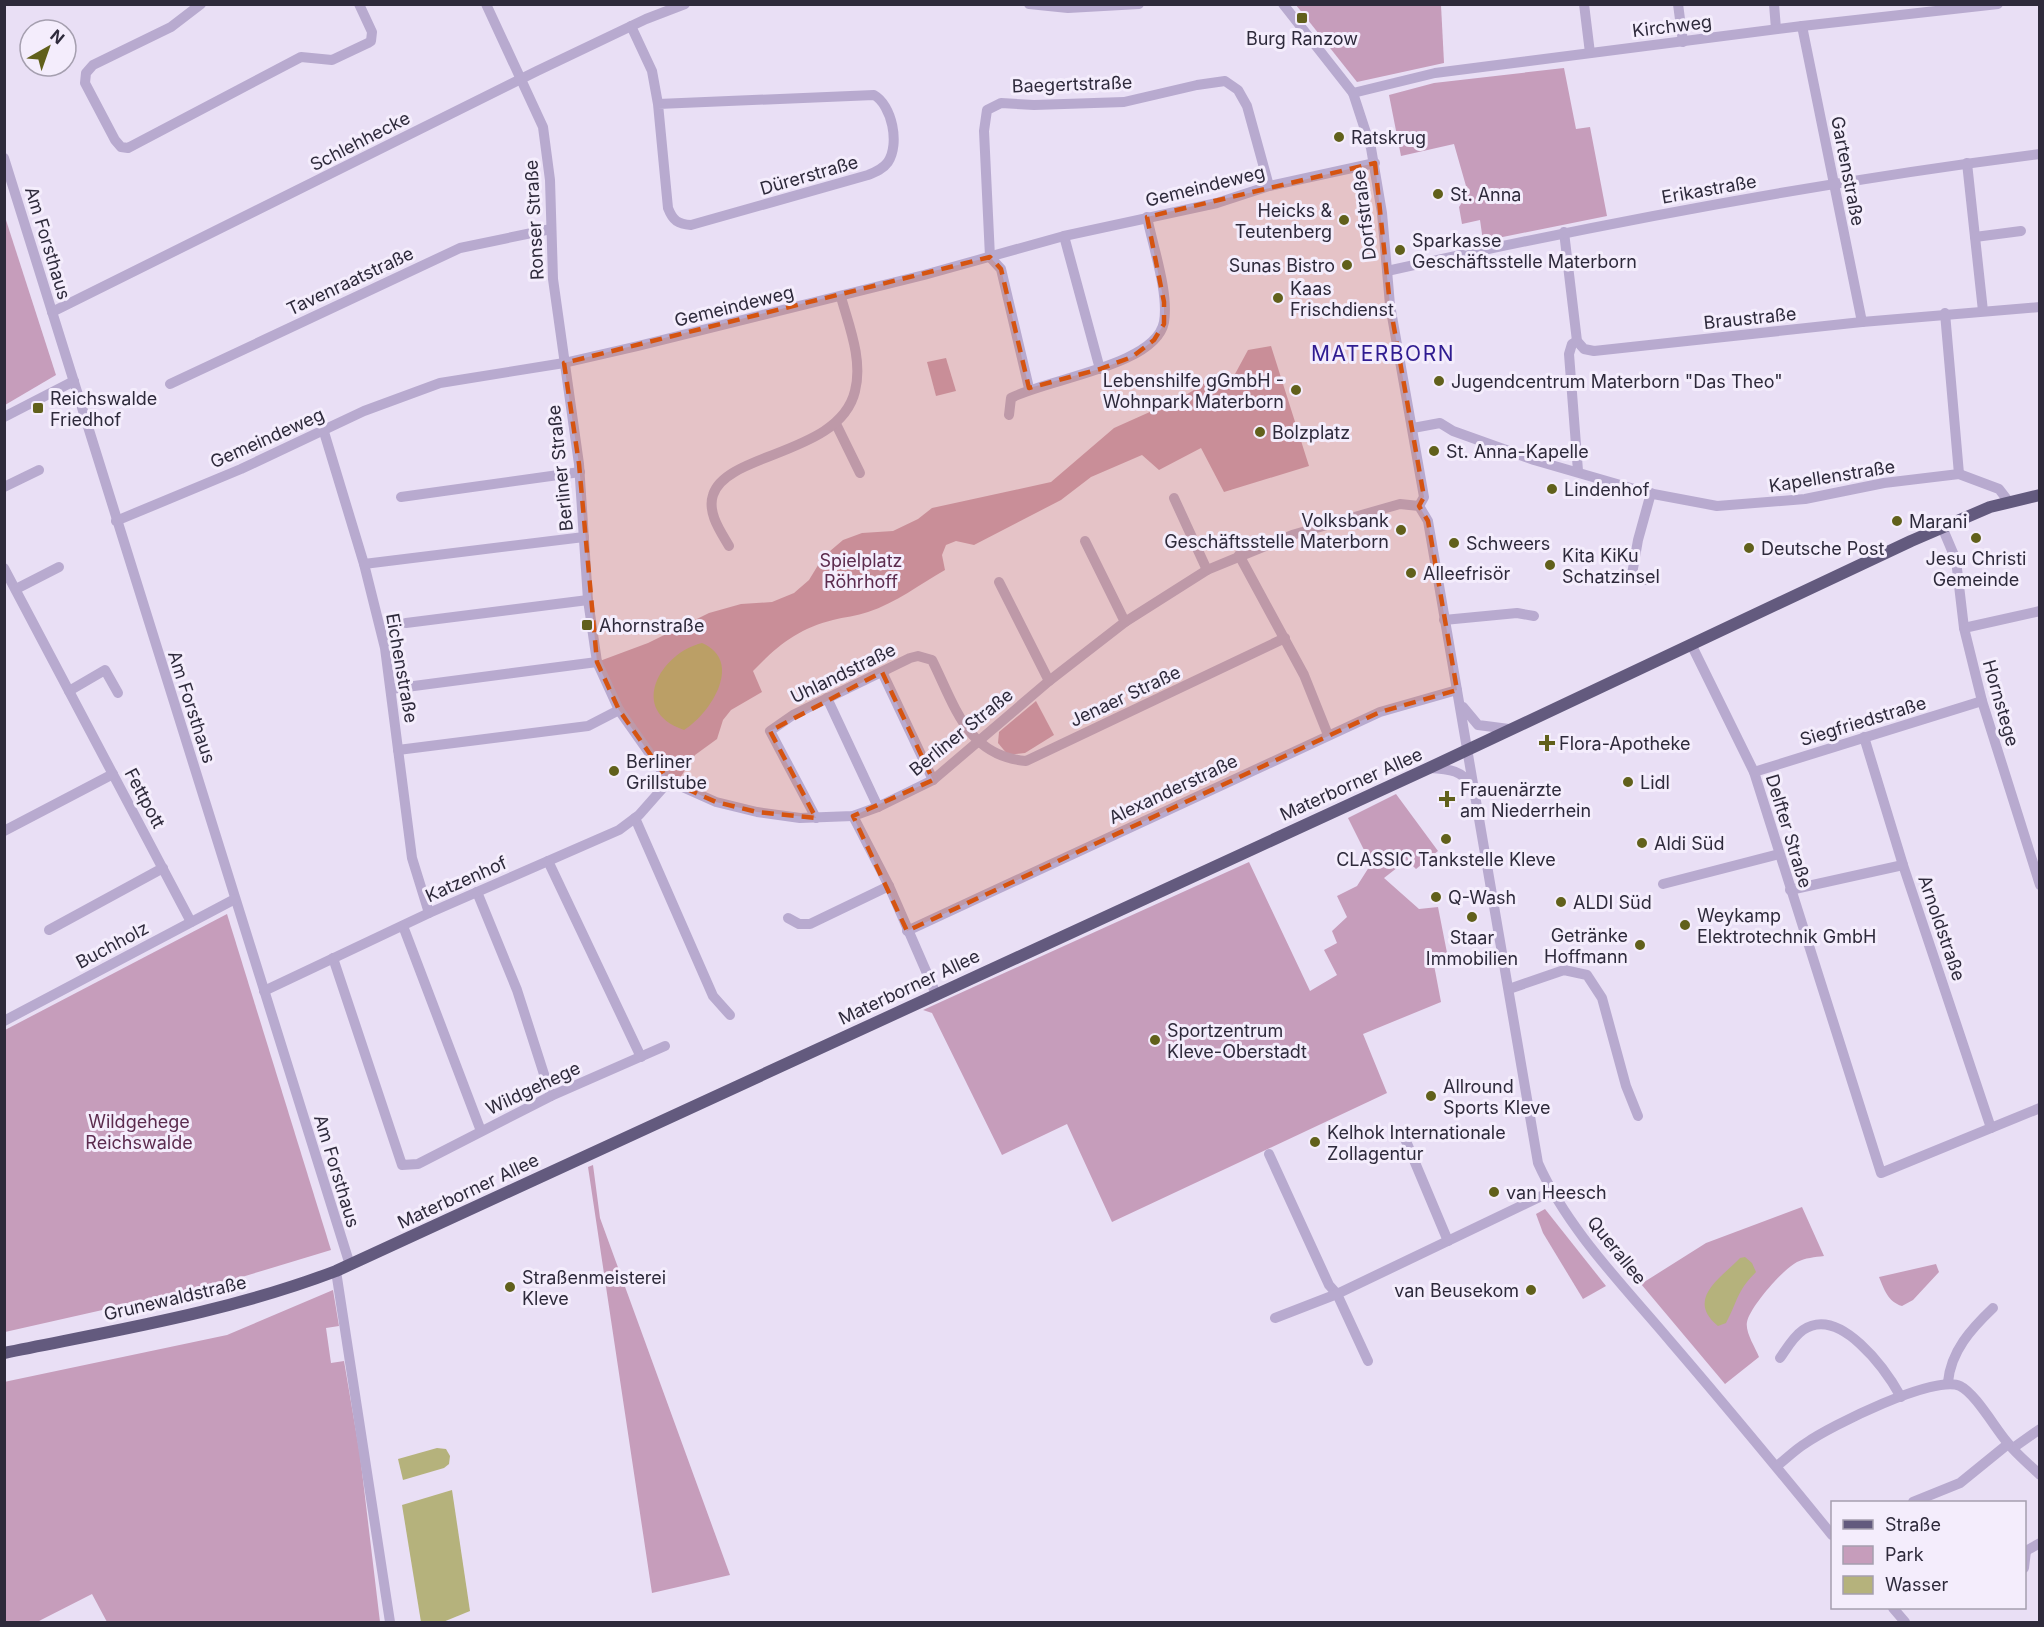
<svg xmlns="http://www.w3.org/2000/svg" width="2044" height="1627" font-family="Inter,sans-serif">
	<rect width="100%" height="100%" fill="#e9dff5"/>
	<g fill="#c69dbb">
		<path d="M1296,5H1441L1444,63L1357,82Z"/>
		<path d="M1564,68L1576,129L1590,127L1607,216L1483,241L1480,220L1462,224L1459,207L1468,193L1454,144L1401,156L1389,95L1434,83Z"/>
		<path d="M5,217L56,375L5,405H4Z"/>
		<path d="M1271,346L1309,466L1224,492L1201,448L1159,470L1142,455L1091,477L1061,500L974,545L956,541L946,545L942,555L945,570C920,584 896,603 868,612C857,616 844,617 833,620C799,628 777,646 753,671L762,692L731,710L723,720L717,739L695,755L676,784L619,710L597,662L648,643L709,613L741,604L772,602L794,593L809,580L823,557L843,540L862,533L893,531L918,519L932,508L1051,482L1114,428L1181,398L1213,378L1235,374L1248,350Z"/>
		<path d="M946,358L956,391L936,396L927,362Z"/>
		<path d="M1036,701L1054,735L1025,753L1008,755L998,743L999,732Z"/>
		<path d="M1396,794L1438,851L1416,869L1407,860L1384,878L1419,909L1438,907L1449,963L1434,965L1441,1002L1363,1034L1387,1093L1112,1222L1067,1124L1002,1155L932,1013L923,1010L1249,862L1310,991L1337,975L1324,950L1337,943L1332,931L1347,917L1337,896L1357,886L1371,864L1348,818Z"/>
		<path d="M227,914L331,1250L222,1283L5,1332V1030Z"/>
		<path d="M593,1165L600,1218L730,1575L652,1593L588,1167Z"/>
		<path d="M1802,1207L1824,1256C1815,1257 1805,1258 1797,1262C1783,1269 1750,1307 1747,1322C1745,1332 1755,1347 1759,1357L1725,1384L1641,1284L1706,1243Z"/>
		<path d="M1545,1209L1606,1286L1583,1299L1543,1233L1536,1214Z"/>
		<path d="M1936,1264L1939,1272L1913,1300L1902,1306C1888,1302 1884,1289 1879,1277Z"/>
		<path d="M333,1290L339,1326L326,1328L331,1363L344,1361L360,1455L380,1622H107L92,1594L37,1622H5L4,1382L227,1335Z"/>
	</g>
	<g fill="#b5b27c">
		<path d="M702,643C744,661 711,713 684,730C627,711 660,653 702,643Z"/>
		<path d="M1745,1257L1752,1263L1756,1272C1736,1292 1738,1301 1726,1323L1718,1326C1685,1299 1721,1278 1740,1258Z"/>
		<path d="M437,1448L446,1449L450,1456L449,1464L444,1468L403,1480L398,1459Z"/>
		<path d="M452,1490L470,1611L443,1622H421L402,1505Z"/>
	</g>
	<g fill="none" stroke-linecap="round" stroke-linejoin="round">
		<g stroke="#b8aacf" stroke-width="10">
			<path d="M201,4L171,27L93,65L86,73L85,83L115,140L121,147L128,148L301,57L332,60L368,43L371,41L372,32L359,4"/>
			<path d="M486,4L543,127L550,180L553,279L579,464L588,600L597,662L619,710L669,781L716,802L757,812L800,818L853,816L878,807L933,780L1049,681L1125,622L1207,570L1292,535L1400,504L1419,506L1428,521L1538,1163C1568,1230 1624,1286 1671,1342C1726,1406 1779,1470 1832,1535"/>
			<path d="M1029,4L1068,8L1139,4"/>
			<path d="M1283,4L1353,93L1371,148L1382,213L1390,305L1424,497L1419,506"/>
			<path d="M1584,4L1590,53"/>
			<path d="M1678,4L1683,42"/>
			<path d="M1774,4L1776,29"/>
			<path d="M631,26L652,71L658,104L874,95C892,105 900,144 888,162C883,169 876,172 868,175L691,225C678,224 673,221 668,208L658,104"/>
			<path d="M1802,26L1862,322"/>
			<path d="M1353,93L1435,73L1802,26L1998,4"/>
			<path d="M4,158L350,1265"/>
			<path d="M1967,163L1983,311"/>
			<path d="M1564,232L1577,341L1584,349L1594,351L1862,322L2040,307"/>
			<path d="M1064,236L1100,369"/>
			<path d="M1975,237L2021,231"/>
			<path d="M1387,271C1603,223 1820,182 2040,154"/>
			<path d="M52,312L537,71L646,19L685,4"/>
			<path d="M1945,313L1959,474"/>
			<path d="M1577,341L1572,344L1569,354L1578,471"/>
			<path d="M170,384L460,248L551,229"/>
			<path d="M1029,388L1001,269L990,257L984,131L987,110L1001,103L1034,105L1124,102L1197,85L1225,81L1238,90L1247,106L1269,186"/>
			<path d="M1009,415L1011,398C1046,379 1156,366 1164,322C1169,293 1153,247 1147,217"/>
			<path d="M4,417L74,381"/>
			<path d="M836,424L860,473"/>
			<path d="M1413,428L1440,423L1453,431L1534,460L1648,493L1717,506L1805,499L1884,483L1959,474L1999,489L2009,502"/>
			<path d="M324,432L364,564L385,648L412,858L429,913"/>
			<path d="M4,487L39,470"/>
			<path d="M401,497L580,472"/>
			<path d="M1174,498L1207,570"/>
			<path d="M116,521L241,469L364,411L440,383L564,363L638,346L924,275L1064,236L1217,203L1269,186L1375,163"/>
			<path d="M1942,527L1956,560L1964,628L1982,701L2040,885"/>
			<path d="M1085,541L1125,622"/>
			<path d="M729,546C721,532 707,513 713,495C726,452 840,455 855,391C863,360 849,326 841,297"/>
			<path d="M1239,555L1304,675L1328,735"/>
			<path d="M364,564L584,537"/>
			<path d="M4,568L191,922"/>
			<path d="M1612,579L1631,580L1638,540L1651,493"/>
			<path d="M1631,580H1647"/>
			<path d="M999,582L1049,681"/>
			<path d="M16,589L59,567"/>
			<path d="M1444,620L1517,613L1534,616"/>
			<path d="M406,623L588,600"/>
			<path d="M1964,628L2040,611"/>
			<path d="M1691,644L1754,772L1881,1173L2040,1108"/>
			<path d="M882,672L933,780"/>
			<path d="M391,689L597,662"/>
			<path d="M69,691L105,670L118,693"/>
			<path d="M827,698L878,807"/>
			<path d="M1463,707L1478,725L1509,729"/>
			<path d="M1864,737L1903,865L1991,1128"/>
			<path d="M398,750L588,726L619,710"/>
			<path d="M1429,768C1450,769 1462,770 1474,788"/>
			<path d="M1754,772L1982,701"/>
			<path d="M853,816L889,886L936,994"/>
			<path d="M635,818L713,996L730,1015"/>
			<path d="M816,818L770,731L793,715L910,658L918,656L932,660C955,706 967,756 1026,761L1285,638"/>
			<path d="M4,831L113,774"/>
			<path d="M548,861L641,1057"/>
			<path d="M1663,884L1779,854"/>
			<path d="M1790,890L1903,865"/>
			<path d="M477,892L517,990L551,1096"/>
			<path d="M788,918L799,924H810L889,886"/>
			<path d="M403,926L481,1131"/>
			<path d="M49,930L163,868"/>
			<path d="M907,931L1380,712L1457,690"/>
			<path d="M333,958L402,1165L418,1164L551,1096L665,1046"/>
			<path d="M1509,989L1564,970L1587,975L1602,998L1626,1086L1638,1116"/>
			<path d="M264,991L429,913L619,830L639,815L669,781"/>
			<path d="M4,1021L235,899"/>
			<path d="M1403,1134L1448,1241"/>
			<path d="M1269,1154L1329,1285L1337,1294L1368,1361"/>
			<path d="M336,1271L390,1622"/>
			<path d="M1275,1318L1337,1294L1552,1191"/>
			<path d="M1780,1358C1787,1348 1793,1337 1803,1330C1840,1305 1886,1370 1901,1397"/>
			<path d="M1948,1382C1951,1351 1971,1329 1993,1308"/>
			<path d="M2013,1448L2040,1429"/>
			<path d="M1777,1466C1787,1458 1796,1449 1806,1443C1830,1426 1935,1374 1960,1386C1975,1393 1995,1428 2007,1442C2016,1454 2029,1464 2040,1475"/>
			<path d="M1913,1502L1960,1483L2008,1444"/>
			<path d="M2024,1552L2040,1543"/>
			<path d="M2024,1568L2026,1551"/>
			<path d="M1893,1608L1905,1622"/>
		</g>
		<path stroke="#635a7e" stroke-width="12" d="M4,1353C116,1330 229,1312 336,1271L1429,768L1911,541L1990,507L2040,495"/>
	</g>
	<path fill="#d55411" fill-opacity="0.2" stroke="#d55411" stroke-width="4.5" stroke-dasharray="12 8" stroke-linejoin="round" d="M1375,163L1390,305L1424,497L1419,506L1428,521L1457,690L1380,712L907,931L853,816L933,780L882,672L770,731L816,818L757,812L716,802L669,781L619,710L597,662L579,464L564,363L990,257L1001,269L1029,388L1100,369L1132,357L1154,340L1164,324V302L1147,217Z"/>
	<g fill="#61601b" stroke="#f4edfc" stroke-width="2">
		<rect x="1296" y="12" width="12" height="12" rx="3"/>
		<circle cx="1339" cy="137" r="6"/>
		<circle cx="1438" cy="194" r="6"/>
		<circle cx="1344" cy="220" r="6"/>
		<circle cx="1400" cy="250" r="6"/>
		<circle cx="1347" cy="265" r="6"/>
		<circle cx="1278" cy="298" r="6"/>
		<circle cx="1439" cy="381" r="6"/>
		<circle cx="1296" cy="390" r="6"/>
		<rect x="32" y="402" width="12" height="12" rx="3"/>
		<circle cx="1260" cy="432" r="6"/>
		<circle cx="1434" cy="451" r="6"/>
		<circle cx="1552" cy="489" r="6"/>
		<circle cx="1897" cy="521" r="6"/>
		<circle cx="1401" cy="530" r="6"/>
		<circle cx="1976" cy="538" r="6"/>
		<circle cx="1454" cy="543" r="6"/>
		<circle cx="1749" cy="548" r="6"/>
		<circle cx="1550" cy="565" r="6"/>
		<circle cx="1411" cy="573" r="6"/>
		<rect x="581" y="619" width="12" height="12" rx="3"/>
		<path d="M1544 734h6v6h6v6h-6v6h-6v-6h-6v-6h6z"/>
		<circle cx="614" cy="771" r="6"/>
		<circle cx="1628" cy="782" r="6"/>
		<path d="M1444 790h6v6h6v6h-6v6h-6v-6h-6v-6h6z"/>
		<circle cx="1446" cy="839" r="6"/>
		<circle cx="1642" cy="843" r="6"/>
		<circle cx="1436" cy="897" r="6"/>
		<circle cx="1561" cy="902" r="6"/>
		<circle cx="1472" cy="917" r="6"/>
		<circle cx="1685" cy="925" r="6"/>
		<circle cx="1640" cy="945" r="6"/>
		<circle cx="1155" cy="1040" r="6"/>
		<circle cx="1431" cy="1096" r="6"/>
		<circle cx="1315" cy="1142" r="6"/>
		<circle cx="1494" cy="1192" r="6"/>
		<circle cx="510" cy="1287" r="6"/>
		<circle cx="1531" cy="1290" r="6"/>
	</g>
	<g text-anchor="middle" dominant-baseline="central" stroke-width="6" stroke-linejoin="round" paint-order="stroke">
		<g font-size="18" fill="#2e2a3b" stroke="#f4edfc">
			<text transform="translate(1672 26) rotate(-7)">Kirchweg</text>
			<text transform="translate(1072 84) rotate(-2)">Baegertstraße</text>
			<text transform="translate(360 141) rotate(-27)">Schlehhecke</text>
			<text transform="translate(1848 171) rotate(79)">Gartenstraße</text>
			<text transform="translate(809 175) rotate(-16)">Dürerstraße</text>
			<text transform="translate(1205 186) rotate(-14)">Gemeindeweg</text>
			<text transform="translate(1709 189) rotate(-10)">Erikastraße</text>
			<text transform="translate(1364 215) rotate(-97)">Dorfstraße</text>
			<text transform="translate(534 220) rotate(-93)">Ronser Straße</text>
			<text transform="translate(48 243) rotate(73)">Am Forsthaus</text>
			<text transform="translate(350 281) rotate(-25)">Tavenraatstraße</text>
			<text transform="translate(734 306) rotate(-14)">Gemeindeweg</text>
			<text transform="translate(1750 318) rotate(-6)">Braustraße</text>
			<text transform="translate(267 438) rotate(-24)">Gemeindeweg</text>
			<text transform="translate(560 468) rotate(-96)">Berliner Straße</text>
			<text transform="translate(1832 476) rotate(-9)">Kapellenstraße</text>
			<text transform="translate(402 668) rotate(80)">Eichenstraße</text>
			<text transform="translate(843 673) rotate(-26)">Uhlandstraße</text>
			<text transform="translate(1125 696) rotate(-25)">Jenaer Straße</text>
			<text transform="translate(2001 703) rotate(74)">Hornstege</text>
			<text transform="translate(192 707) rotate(72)">Am Forsthaus</text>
			<text transform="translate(1863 721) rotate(-17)">Siegfriedstraße</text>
			<text transform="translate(961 732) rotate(-39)">Berliner Straße</text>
			<text transform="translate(1351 784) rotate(-24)">Materborner Allee</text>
			<text transform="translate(1173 789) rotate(-25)">Alexanderstraße</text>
			<text transform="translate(145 798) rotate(62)">Fettpott</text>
			<text transform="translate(1789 831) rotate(73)">Delfter Straße</text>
			<text transform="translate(466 879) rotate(-24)">Katzenhof</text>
			<text transform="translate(1942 928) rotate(71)">Arnoldstraße</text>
			<text transform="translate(112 945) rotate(-28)">Buchholz</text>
			<text transform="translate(909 987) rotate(-25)">Materborner Allee</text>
			<text transform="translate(533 1088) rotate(-25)">Wildgehege</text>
			<text transform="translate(337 1171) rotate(73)">Am Forsthaus</text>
			<text transform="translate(468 1191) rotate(-25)">Materborner Allee</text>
			<text transform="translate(1617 1250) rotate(51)">Querallee</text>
			<text transform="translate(175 1298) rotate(-13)">Grunewaldstraße</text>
		</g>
		<g font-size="18" fill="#2e2a3b" stroke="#f4edfc" text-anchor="start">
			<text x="1302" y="38" text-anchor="middle">Burg Ranzow</text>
			<text x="1351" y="137">Ratskrug</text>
			<text x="1450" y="194">St. Anna</text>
			<text x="1332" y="210" text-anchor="end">Heicks &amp;<tspan x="1332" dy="21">Teutenberg</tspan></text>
			<text x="1412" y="240">Sparkasse<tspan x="1412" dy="21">Geschäftsstelle Materborn</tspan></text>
			<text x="1335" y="265" text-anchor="end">Sunas Bistro</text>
			<text x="1290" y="288">Kaas<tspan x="1290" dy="21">Frischdienst</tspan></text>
			<text x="1284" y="380" text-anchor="end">Lebenshilfe gGmbH -<tspan x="1284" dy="21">Wohnpark Materborn</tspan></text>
			<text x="1451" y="381">Jugendcentrum Materborn "Das Theo"</text>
			<text x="50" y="398">Reichswalde<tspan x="50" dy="21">Friedhof</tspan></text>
			<text x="1272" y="432">Bolzplatz</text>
			<text x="1446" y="451">St. Anna-Kapelle</text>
			<text x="1564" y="489">Lindenhof</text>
			<text x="1389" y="520" text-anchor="end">Volksbank<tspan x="1389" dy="21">Geschäftsstelle Materborn</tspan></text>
			<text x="1909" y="521">Marani</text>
			<text x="1466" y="543">Schweers</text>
			<text x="1761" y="548">Deutsche Post</text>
			<text x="1562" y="555">Kita KiKu<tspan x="1562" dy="21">Schatzinsel</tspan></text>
			<text x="1976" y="558" text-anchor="middle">Jesu Christi<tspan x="1976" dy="21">Gemeinde</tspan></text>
			<text x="1423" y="573">Alleefrisör</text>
			<text x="599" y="625">Ahornstraße</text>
			<text x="1559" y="743">Flora-Apotheke</text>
			<text x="626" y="761">Berliner<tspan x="626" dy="21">Grillstube</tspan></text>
			<text x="1640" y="782">Lidl</text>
			<text x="1460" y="789">Frauenärzte<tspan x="1460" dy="21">am Niederrhein</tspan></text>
			<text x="1654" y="843">Aldi Süd</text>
			<text x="1446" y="859" text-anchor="middle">CLASSIC Tankstelle Kleve</text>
			<text x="1448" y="897">Q-Wash</text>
			<text x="1573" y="902">ALDI Süd</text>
			<text x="1697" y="915">Weykamp<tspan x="1697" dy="21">Elektrotechnik GmbH</tspan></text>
			<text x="1628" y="935" text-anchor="end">Getränke<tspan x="1628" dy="21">Hoffmann</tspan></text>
			<text x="1472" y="937" text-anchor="middle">Staar<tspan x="1472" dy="21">Immobilien</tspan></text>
			<text x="1167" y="1030">Sportzentrum<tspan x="1167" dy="21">Kleve-Oberstadt</tspan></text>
			<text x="1443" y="1086">Allround<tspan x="1443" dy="21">Sports Kleve</tspan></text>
			<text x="1327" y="1132">Kelhok Internationale<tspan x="1327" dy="21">Zollagentur</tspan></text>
			<text x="1506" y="1192">van Heesch</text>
			<text x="522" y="1277">Straßenmeisterei<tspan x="522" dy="21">Kleve</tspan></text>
			<text x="1519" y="1290" text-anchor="end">van Beusekom</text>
		</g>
		<g font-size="18" fill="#5c2b4e" stroke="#f4edfc">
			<text x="861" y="560">Spielplatz<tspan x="861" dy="21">Röhrhoff</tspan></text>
			<text x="139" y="1121">Wildgehege<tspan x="139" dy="21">Reichswalde</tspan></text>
		</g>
		<g font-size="21" letter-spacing="1.5" fill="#2f1c91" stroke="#f4edfc">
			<text x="1383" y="353">MATERBORN</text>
		</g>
	</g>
	<rect width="2044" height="1627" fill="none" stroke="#2e2a3b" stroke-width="12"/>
	<rect x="1831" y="1501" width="195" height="108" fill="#f4edfc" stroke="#a59faf" stroke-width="1.5"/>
	<rect x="1843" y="1520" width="30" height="9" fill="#635a7e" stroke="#a59faf" stroke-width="1.5"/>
	<text x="1885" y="1531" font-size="18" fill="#2e2a3b">Straße</text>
	<rect x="1843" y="1546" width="30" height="18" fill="#c69dbb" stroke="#a59faf" stroke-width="1.5"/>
	<text x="1885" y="1561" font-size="18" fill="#2e2a3b">Park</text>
	<rect x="1843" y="1576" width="30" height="18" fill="#b5b27c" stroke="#a59faf" stroke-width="1.5"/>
	<text x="1885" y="1591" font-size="18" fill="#2e2a3b">Wasser</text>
	<g transform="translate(48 48) rotate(40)"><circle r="28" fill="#f4edfc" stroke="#a59faf" stroke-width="1.5"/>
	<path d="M0-4.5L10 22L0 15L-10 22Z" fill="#61601b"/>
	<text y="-9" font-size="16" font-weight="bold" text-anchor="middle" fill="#2e2a3b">N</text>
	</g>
</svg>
